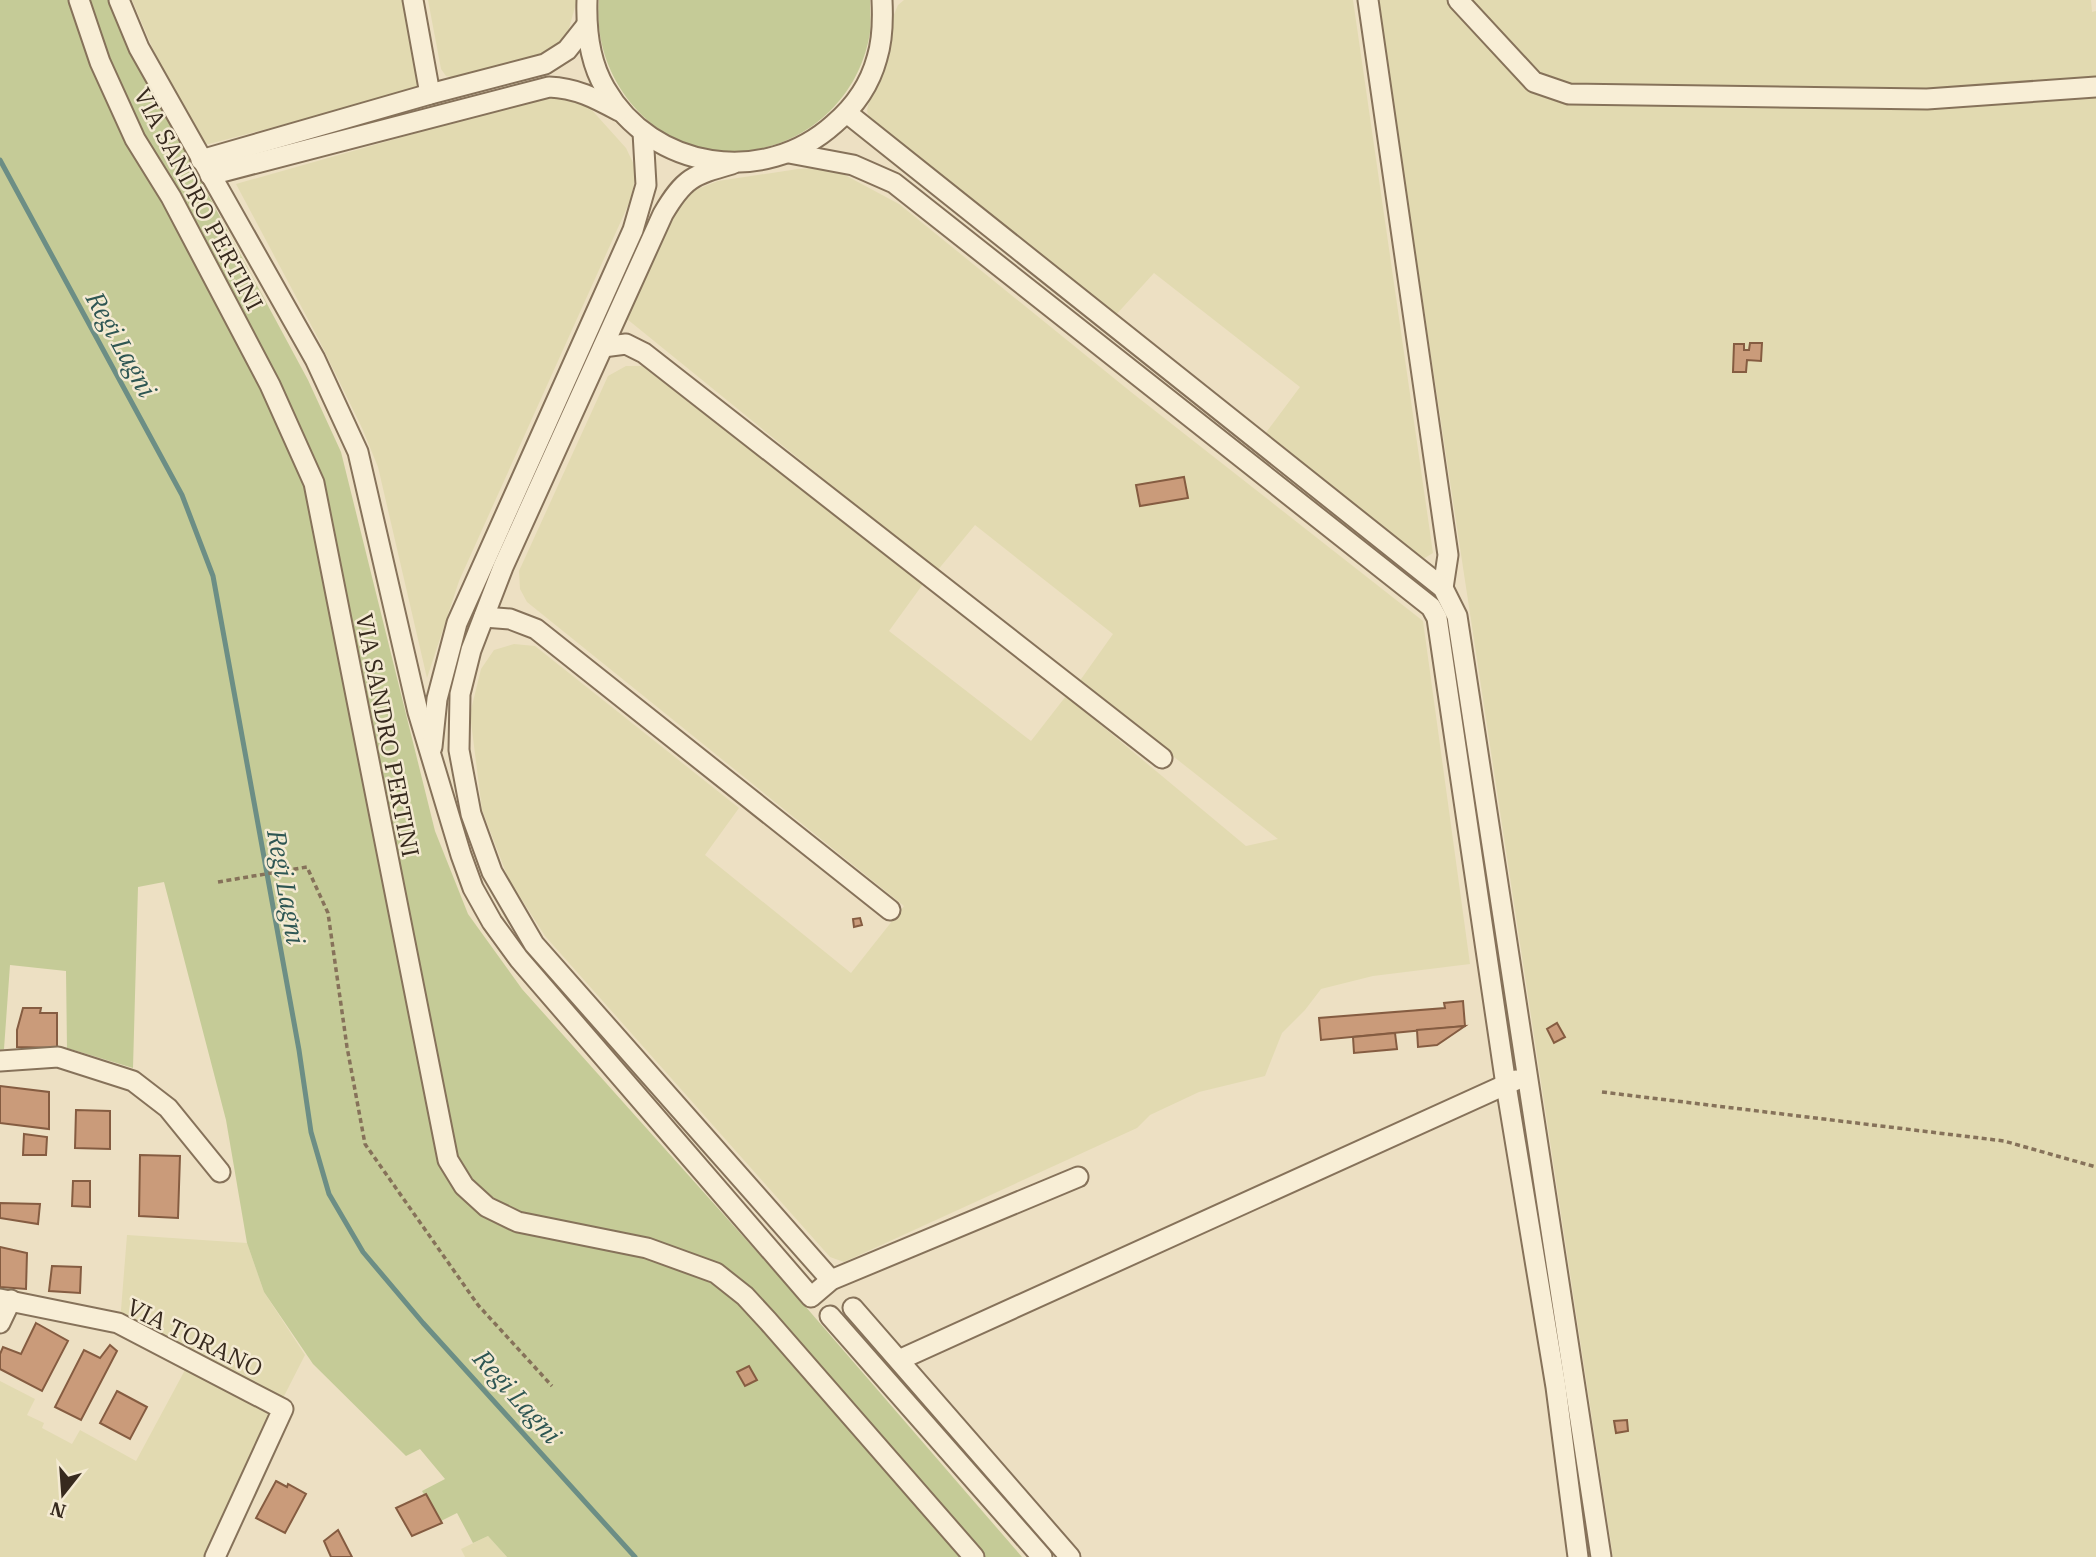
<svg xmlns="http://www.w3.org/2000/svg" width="2096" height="1557" font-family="'IBM Plex Serif',serif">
	<rect width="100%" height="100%" fill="#ede0c3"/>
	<g fill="#e2dab1">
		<path d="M132,0H405L419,75L418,85L411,91L205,145L167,82Z"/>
		<path d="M428,0H577L566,39L553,52L457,78L446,76L441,69Z"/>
		<path d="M904,0H1353L1433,553L1423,559L1417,557L1265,434L1300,387L1154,273L1114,317L871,123L867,111L868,105L885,64L893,17L898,5Z"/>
		<path d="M1377,0H2091L2092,12L2096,11V1557H1613Z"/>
		<path d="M561,97L590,108L626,148L637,171L630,201L459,581L427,678L378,467L362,428L318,338L236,184L529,101Z"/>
		<path d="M830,167L899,204L1131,392L1423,621L1470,964L1373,976L1321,989L1305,1010L1282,1033L1265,1076L1199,1092L1150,1115L1137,1128L844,1262L830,1257L545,936L508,878L482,810L470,714L481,669L494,650L514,644L535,646L739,808L705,855L851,973L904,906L527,602L520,589L519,571L608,376L626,366H642L923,584L889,631L1031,741L1066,696L1246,846L1278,839L1079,682L1113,634L975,525L937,571L627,319L666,228L690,192L718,181L798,169Z"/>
		<path d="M127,1235L247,1243L264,1292L305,1355L281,1402L185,1369L256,1403L269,1416L212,1557H0V1381L35,1399L27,1415L44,1423L42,1428L72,1444L80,1430L136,1461L185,1370L119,1335Z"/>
		<path d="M488,1536L507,1557H465L461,1549Z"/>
	</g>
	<g fill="#c5cb97">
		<path d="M0,0H113L127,44L308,380L341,452L435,831L468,914L522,989L799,1299L1022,1557H507L488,1536L473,1543L457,1513L439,1522L422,1491L445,1479L420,1449L406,1456L313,1364L264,1292L247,1243L226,1120L164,882L138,887L133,1068L67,1048L66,971L10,965L4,1049L0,1050Z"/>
		<path d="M599,0H870C870,10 871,22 870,32C859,107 789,161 713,150C642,140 592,70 599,0Z"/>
	</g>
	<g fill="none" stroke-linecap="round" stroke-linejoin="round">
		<path stroke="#6c8e85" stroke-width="5" d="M0,160L182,495L213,576L299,1050L311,1132L329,1194L363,1252L423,1323L635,1557"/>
	</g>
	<g fill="#ca9b7a" stroke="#855c41" stroke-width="2">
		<path d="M1750,343H1762L1761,361L1747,360L1746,372H1733L1734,344H1744V350H1749Z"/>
		<path d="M1184,477L1188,498L1140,506L1136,485Z"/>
		<path d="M860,918L862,925L854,927L853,919Z"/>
		<path d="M1463,1001L1465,1026L1321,1040L1319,1018L1445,1008L1444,1003Z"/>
		<path d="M23,1008H41L40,1013H57V1048L17,1047V1030Z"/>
		<path d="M1557,1023L1565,1037L1554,1043L1547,1029Z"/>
		<path d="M1465,1026L1437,1045L1418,1047L1417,1030Z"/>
		<path d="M1395,1033L1397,1049L1354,1053L1353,1037Z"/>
		<path d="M0,1086L49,1092V1129L0,1123Z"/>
		<path d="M76,1110L110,1111V1149L75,1148Z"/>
		<path d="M24,1134L47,1137L46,1155H23Z"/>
		<path d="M140,1155L180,1156L178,1218L139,1216Z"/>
		<path d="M73,1181H90V1207L72,1206Z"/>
		<path d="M0,1203L40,1204L38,1224L0,1218Z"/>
		<path d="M0,1247L27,1253L26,1289L0,1287Z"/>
		<path d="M52,1266L81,1267L80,1293L49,1291Z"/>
		<path d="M36,1323L68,1341L42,1391L0,1369V1354L3,1347L21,1354Z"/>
		<path d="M110,1345L117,1351L81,1420L55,1407L84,1350L100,1358Z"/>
		<path d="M749,1366L757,1380L745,1386L737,1372Z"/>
		<path d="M117,1391L147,1407L130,1439L100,1423Z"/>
		<path d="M1627,1420L1628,1431L1616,1433L1614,1421Z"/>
		<path d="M276,1481L287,1487L288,1484L306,1494L285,1533L256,1518Z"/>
		<path d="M426,1494L442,1523L412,1536L396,1508Z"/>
		<path d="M338,1530L352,1557H331L324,1541Z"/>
	</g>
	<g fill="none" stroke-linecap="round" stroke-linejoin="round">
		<g stroke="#86725a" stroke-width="23">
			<g id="minor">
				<path d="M79,0L100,62L135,139L171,197L270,385L314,483L448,1160L464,1186L487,1207L518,1222L647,1248L716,1273L745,1296L768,1321L974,1557"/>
				<path d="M119,0L139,48L315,359L358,452L418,712L461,855L473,888L492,922L519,959L811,1297L831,1280L1078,1177"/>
				<path d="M413,0L430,94"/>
				<path d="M587,0C586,30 589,61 605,88C652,170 764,187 834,124C854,107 870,84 877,58C883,39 883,20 882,0"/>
				<path d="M1368,0L1448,555L1443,588"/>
				<path d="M1458,0L1534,82L1569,94L1927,99L2096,87"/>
				<path d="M847,113L1443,588L1457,616L1601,1557"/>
				<path d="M789,153L853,165L894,183L1431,607L1437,618L1506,1085L1556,1387L1578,1557"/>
				<path d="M201,160L430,94L545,64L567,50L586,26"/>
				<path d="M732,164C693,175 684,178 663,214L503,567L471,650L460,694L459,750L471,814L492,872L534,944L831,1280"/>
				<path d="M210,175L549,87C576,88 595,98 619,111"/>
				<path d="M603,347L626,344L644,353L1162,758"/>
				<path d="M484,617L510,619L536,629L890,910"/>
				<path d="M432,747L437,699L457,623L633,230L646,185L643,132"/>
				<path d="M0,1061L58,1057L133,1081L168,1108L220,1172"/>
				<path d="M0,1299L118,1323L283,1409L215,1557"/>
				<path d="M853,1308L1070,1557"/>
				<path d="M830,1316L1042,1557"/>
				<path d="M0,1323L11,1300"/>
				<path d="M899,1360L1516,1080"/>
			</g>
		</g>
		<g stroke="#86725a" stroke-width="3.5" stroke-dasharray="5 3.5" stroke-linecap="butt">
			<path d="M218,882L307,867L328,913L347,1047L365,1144L478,1305L552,1386"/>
			<path d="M1602,1092L2004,1141L2096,1167"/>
		</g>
		<use href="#minor" stroke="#f8eed6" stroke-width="19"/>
	</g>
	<g text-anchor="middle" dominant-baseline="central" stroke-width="5" stroke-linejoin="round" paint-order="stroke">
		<g font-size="24" fill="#372a1e" stroke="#f4ead2">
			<text transform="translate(199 199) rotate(62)">VIA SANDRO PERTINI</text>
			<text transform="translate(388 735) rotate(79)">VIA SANDRO PERTINI</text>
			<text transform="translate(195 1337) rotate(26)">VIA TORANO</text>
		</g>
		<g font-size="26" font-style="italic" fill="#2e5653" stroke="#f4ead2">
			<text transform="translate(122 344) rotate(61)">Regi Lagni</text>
			<text transform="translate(287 887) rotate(80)">Regi Lagni</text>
			<text transform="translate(518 1396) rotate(48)">Regi Lagni</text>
		</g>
	</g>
	<g transform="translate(63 1494) rotate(197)" stroke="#f4ead2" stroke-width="5" paint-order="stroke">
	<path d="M0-5L12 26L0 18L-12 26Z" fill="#372a1e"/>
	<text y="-10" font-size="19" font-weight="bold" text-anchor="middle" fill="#372a1e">N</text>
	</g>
</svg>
